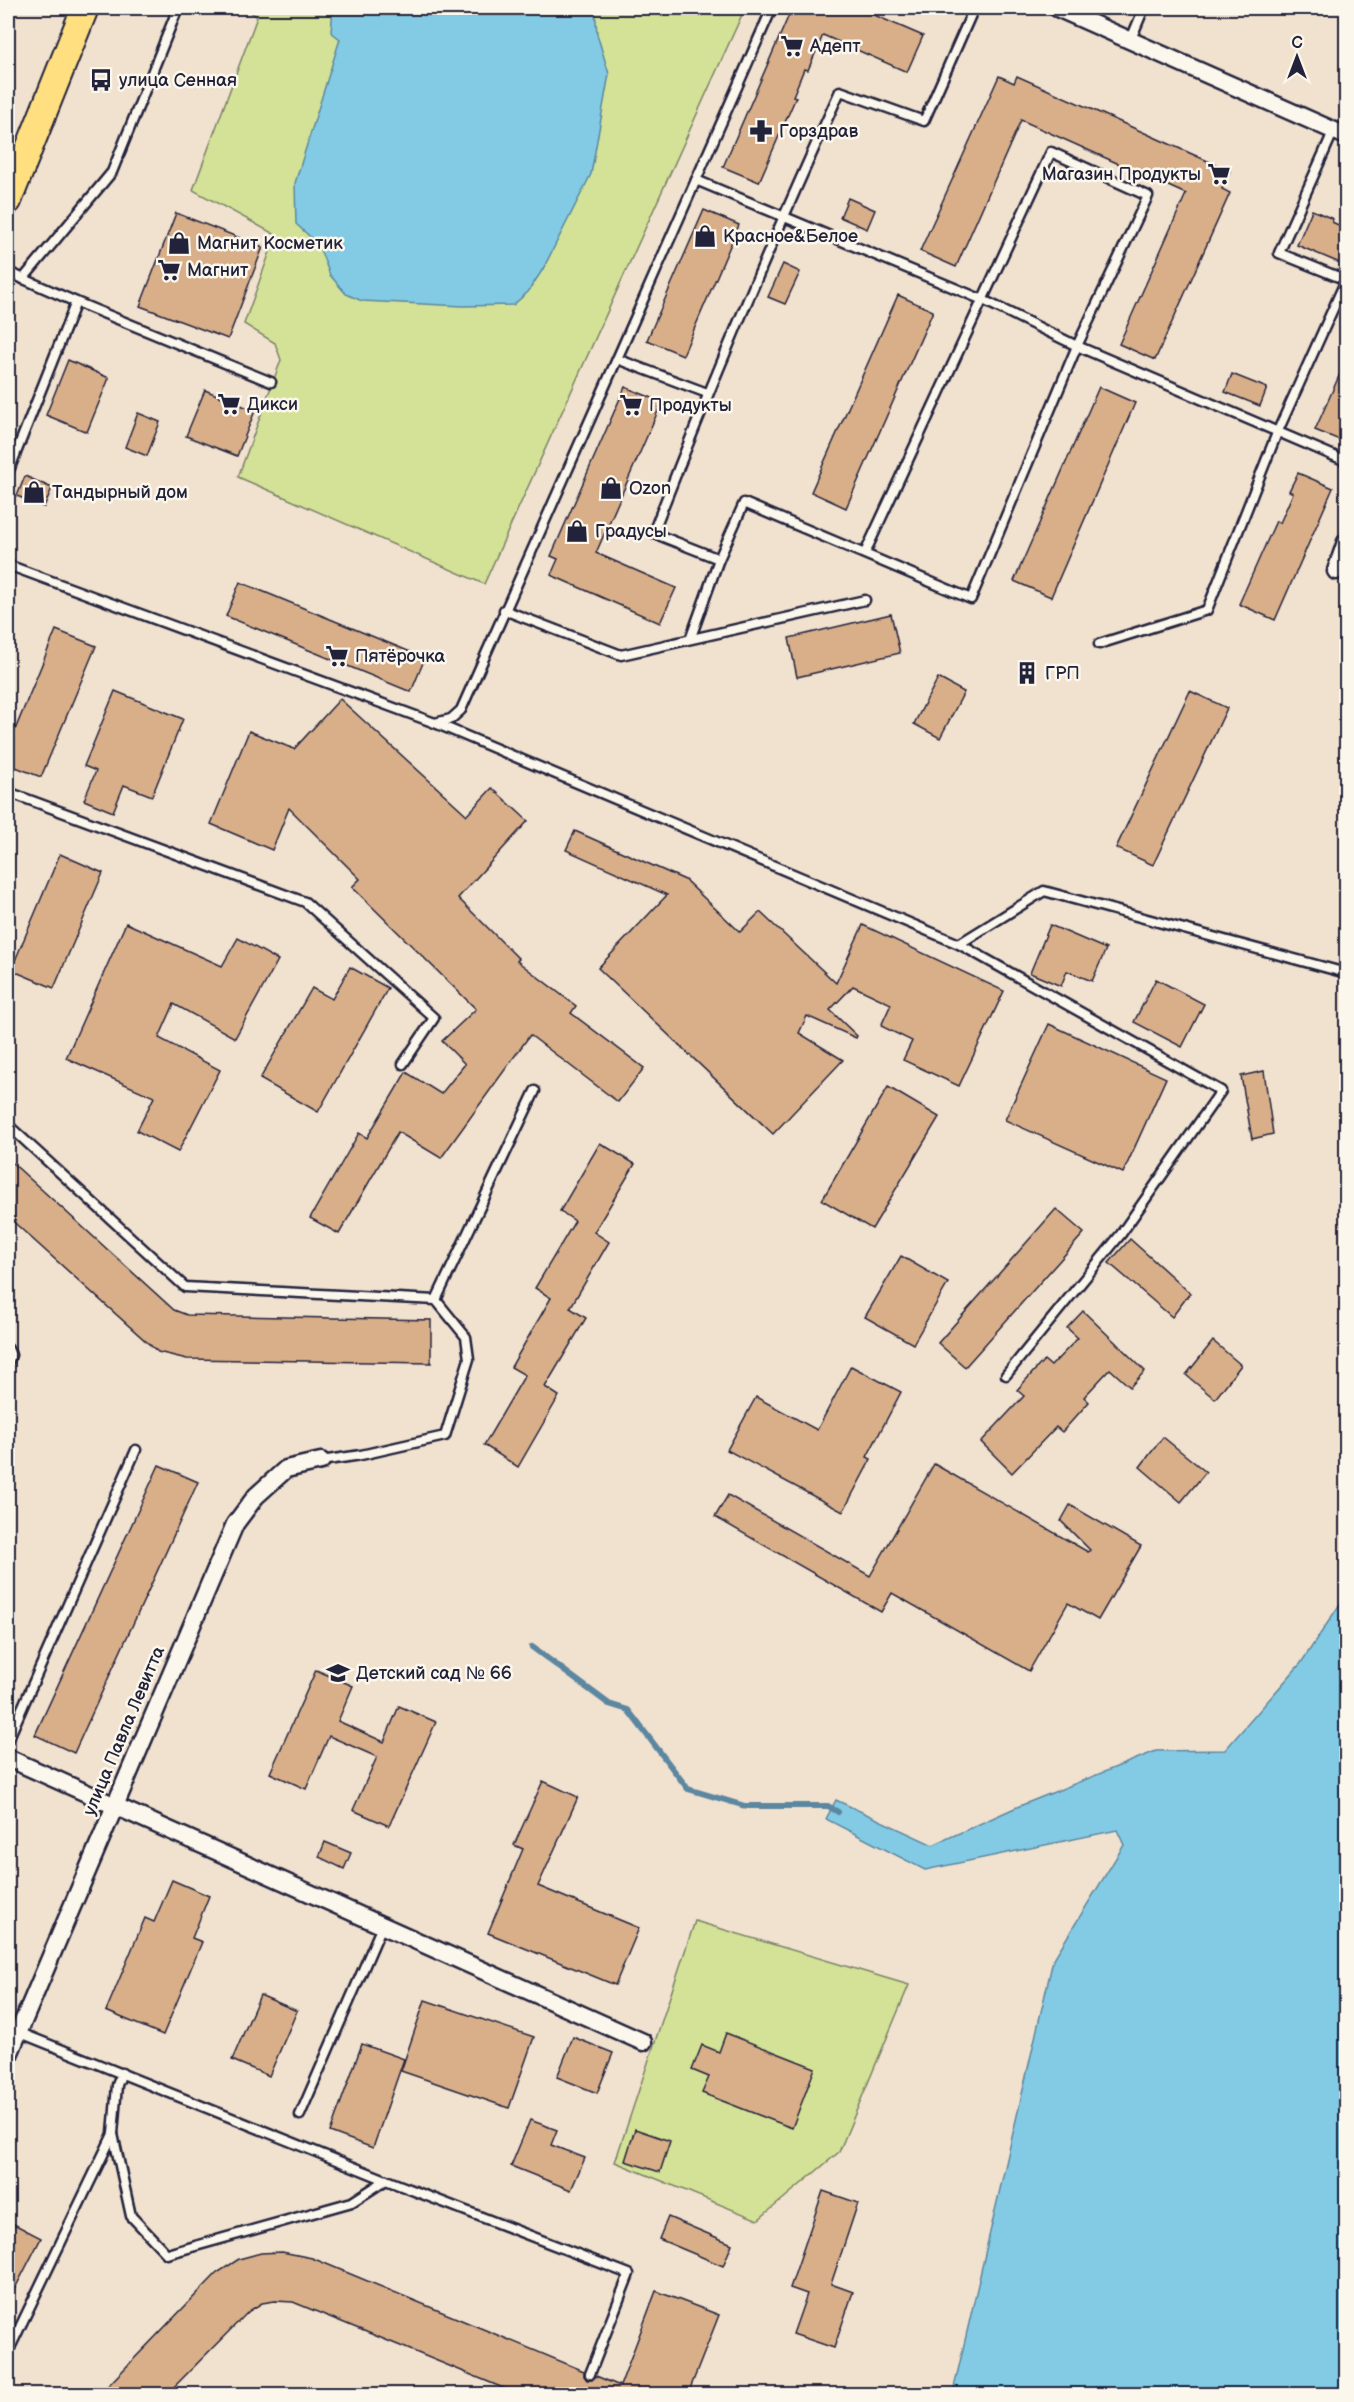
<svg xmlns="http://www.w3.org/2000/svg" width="1354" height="2402" font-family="'Balsamiq Sans',sans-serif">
	<rect width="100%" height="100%" fill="#f1e1cf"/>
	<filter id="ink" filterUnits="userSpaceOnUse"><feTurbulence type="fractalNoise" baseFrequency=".0167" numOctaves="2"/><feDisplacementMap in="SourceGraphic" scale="12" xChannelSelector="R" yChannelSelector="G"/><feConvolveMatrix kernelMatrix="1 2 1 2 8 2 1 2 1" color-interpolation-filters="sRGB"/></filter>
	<g filter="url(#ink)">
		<g fill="#d3e296" stroke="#7a8268" stroke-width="1.5">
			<path d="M246,8H745L484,584L238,477L281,360L275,343L244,324L276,235L193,190L257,17Z"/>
			<path d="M695,1921L909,1985L839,2152L758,2220L615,2162Z"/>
		</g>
		<g fill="#83cbe4" stroke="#5c87a0" stroke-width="1.5">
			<path d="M333,8H595L597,34L609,74L591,174L543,269L528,292L513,305L463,306L362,301L346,294L330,275L318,244L296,224L295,183L340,39L331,32Z"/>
			<path d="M1346,1595V2394H949L954,2388L1053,1960L1124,1845L1117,1830L925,1870L826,1819L836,1800L933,1845L1017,1807L1156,1751L1225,1750L1301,1663Z"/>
		</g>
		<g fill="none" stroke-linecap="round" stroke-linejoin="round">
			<path stroke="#5c87a0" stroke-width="6" d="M532,1647L609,1704L628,1710L688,1789L745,1806H828L838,1812"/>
		</g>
		<g fill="#d9af8a" stroke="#22223b" stroke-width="1.5">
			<path d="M792,8H858L923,36L907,72L823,35L808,70L804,69L793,96L796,97L759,182L723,167Z"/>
			<path d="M999,76L1014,83L1017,76L1230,171L1222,189L1230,193L1155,360L1119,344L1186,194L1021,120L956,267L920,251Z"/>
			<path d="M848,198L875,210L867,229L840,217Z"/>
			<path d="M704,210L739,225L683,355L647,340Z"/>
			<path d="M1312,210L1333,219L1332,222L1347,229V266L1297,245Z"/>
			<path d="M176,213L263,247L228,339L140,306Z"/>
			<path d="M783,264L800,272L785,304L768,297Z"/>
			<path d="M898,295L933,311L846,508L811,492Z"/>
			<path d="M1347,358V443L1315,430Z"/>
			<path d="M68,360L109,378L87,432L46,415Z"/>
			<path d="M1232,374L1267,388L1260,406L1225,392Z"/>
			<path d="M625,387L662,402L596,553L676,588L660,623L551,575L558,559L551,556Z"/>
			<path d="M1099,387L1135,403L1051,597L1014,581Z"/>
			<path d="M205,390L255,411L237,456L186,436Z"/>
			<path d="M138,413L160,422L147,456L125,447Z"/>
			<path d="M1298,473L1333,488L1275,620L1239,604L1276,521L1280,523L1293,493L1289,491Z"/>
			<path d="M25,476L52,488L44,507L17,496Z"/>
			<path d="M240,582L425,658L411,692L226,616Z"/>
			<path d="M891,614L900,653L797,677L789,638Z"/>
			<path d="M56,630L96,646L41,777L8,764V747Z"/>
			<path d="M938,678L964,692L940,738L914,724Z"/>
			<path d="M115,691L183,719L152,796L124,785L113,812L84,800L96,771L84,766Z"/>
			<path d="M1190,691L1227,708L1153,865L1116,848Z"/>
			<path d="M340,699L467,815L492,788L528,821L458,898L519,959L517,961L576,1006L571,1013L644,1068L618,1102L530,1035L441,1158L398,1132L339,1234L310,1218L359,1133L367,1138L406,1072L441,1094L465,1064L442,1041L476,1009L352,887L360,879L289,808L272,850L211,824L249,731L294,749Z"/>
			<path d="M575,831L685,880L740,932L760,912L836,983L863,925L1004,991L959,1086L903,1060L912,1041L881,1026L891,1004L853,986L830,1010L857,1036L856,1038L807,1016L799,1033L843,1060L773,1134L598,968L667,895L566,850Z"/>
			<path d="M60,854L103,873L54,988L11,970Z"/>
			<path d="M126,923L222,966L238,938L278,960L235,1038L174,1004L159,1038L220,1070L178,1152L137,1131L154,1097L66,1058Z"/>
			<path d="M1050,925L1106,949L1092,981L1067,971L1061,986L1030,973Z"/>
			<path d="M350,967L388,988L318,1112L260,1079L312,988L332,999Z"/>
			<path d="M1156,979L1204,1004L1182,1047L1134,1022Z"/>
			<path d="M1049,1024L1166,1078L1123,1173L1005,1120Z"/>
			<path d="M1264,1071L1273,1134L1252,1139L1241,1076Z"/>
			<path d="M888,1087L939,1117L872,1229L822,1200Z"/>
			<path d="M600,1143L635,1164L594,1232L609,1242L570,1308L586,1318L545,1387L559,1396L518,1467L484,1445L525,1375L511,1367L551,1298L535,1288L575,1221L560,1211Z"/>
			<path d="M8,1159L174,1310L187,1315L431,1320V1363L187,1359L158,1352L8,1217Z"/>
			<path d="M1056,1209L1084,1233L965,1367L938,1343Z"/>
			<path d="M1130,1239L1190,1293L1172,1317L1109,1263Z"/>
			<path d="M901,1256L948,1283L913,1344L865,1317Z"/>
			<path d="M1083,1311L1145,1371L1130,1387L1110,1369L1084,1397L1089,1402L1062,1432L1056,1427L1012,1473L981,1442L1024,1396L1017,1390L1044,1360L1051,1366L1078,1338L1067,1328Z"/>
			<path d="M1213,1341L1241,1365L1215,1399L1186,1375Z"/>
			<path d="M851,1366L901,1392L867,1457L871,1459L843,1512L727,1450L756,1397L817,1430Z"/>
			<path d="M1163,1437L1206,1472L1181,1502L1140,1467Z"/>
			<path d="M934,1464L1088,1552L1090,1550L1061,1521L1070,1505L1141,1546L1098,1620L1068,1603L1029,1671L892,1593L881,1612L715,1517L728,1495L870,1576Z"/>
			<path d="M159,1465L198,1482L74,1753L35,1735Z"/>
			<path d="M316,1670L353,1686L338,1721L384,1742L399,1706L436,1722L389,1826L353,1810L377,1757L329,1736L306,1789L270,1773Z"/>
			<path d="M543,1781L578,1797L538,1886L639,1928L615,1985L488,1933L523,1849L514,1845Z"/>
			<path d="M325,1842L351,1853L344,1869L319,1857Z"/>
			<path d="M172,1880L209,1896L192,1938L202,1942L163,2035L106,2011L145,1918L154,1922Z"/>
			<path d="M260,1995L297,2011L269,2076L232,2060Z"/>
			<path d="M425,2000L534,2037L509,2108L401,2071Z"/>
			<path d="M726,2033L815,2068L792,2128L702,2093L709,2077L692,2070L702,2045L719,2052Z"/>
			<path d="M573,2037L613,2053L597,2093L557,2077Z"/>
			<path d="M362,2044L404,2059L373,2148L330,2132Z"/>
			<path d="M530,2120L557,2130L551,2145L585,2158L571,2190L511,2166Z"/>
			<path d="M635,2129L670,2141L660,2172L625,2161Z"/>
			<path d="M823,2191L858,2203L831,2284L853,2292L834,2348L793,2334L807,2294L790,2288Z"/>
			<path d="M668,2217L732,2244L723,2266L659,2239Z"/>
			<path d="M8,2221L41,2238L8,2302Z"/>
			<path d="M282,2252L312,2258L584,2371V2376L587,2380H592L596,2376L620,2386L656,2291L719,2315L688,2394H518L293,2302L275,2301L262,2303L249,2311L167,2394H100L217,2273L239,2259L261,2253Z"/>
		</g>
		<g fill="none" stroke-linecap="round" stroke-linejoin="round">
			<g stroke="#22223b" stroke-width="13">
				<g id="service">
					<path d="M1131,39L1144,8"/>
					<path d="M696,180L983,300L1077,346L1346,461"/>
					<path d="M8,272L76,302L271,382"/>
					<path d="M23,279L112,172L178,8"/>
					<path d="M617,359L772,8"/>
					<path d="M8,473L76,302"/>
					<path d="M719,559L744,503L971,599L1077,346L1148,196L1051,152L865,553"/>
					<path d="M8,565L435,723L959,944L1221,1091L1121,1234L1006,1375"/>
					<path d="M504,610L621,655L865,600"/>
					<path d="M691,637L719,559L653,533C711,383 774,236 840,91L924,121L974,8"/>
					<path d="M1099,644L1207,610L1277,433L1346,280L1279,253L1334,130"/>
					<path d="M435,723L451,719L461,710L617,359L707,393"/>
					<path d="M8,792L305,902L434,1018L403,1064"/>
					<path d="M959,944L1044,891L1346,973"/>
					<path d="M8,1125L185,1287L436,1300L466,1337L469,1359L445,1436L361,1455L321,1461"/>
					<path d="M436,1300L535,1091"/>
					<path d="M8,1349L11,1355L8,1363"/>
					<path d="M8,1740L136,1450"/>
					<path d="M18,2032L386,2180L629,2274L590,2374"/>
					<path d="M300,2115L382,1926"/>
					<path d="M113,2134L131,2216L167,2254L352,2202L386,2180"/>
					<path d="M8,2352L113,2134L117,2085L122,2073"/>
				</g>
			</g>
			<g stroke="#22223b" stroke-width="21">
				<g id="minor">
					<path d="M1057,8L1346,136"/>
					<path d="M1336,571L1346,542"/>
					<path d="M8,1758L643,2042"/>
					<path d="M8,2057L235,1524L256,1496L286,1469L321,1461"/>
				</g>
			</g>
			<g stroke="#22223b" stroke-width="30">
				<path id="primary" d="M8,201L85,8"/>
			</g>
			<use href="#service" stroke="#fbf7ec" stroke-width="8"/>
			<use href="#minor" stroke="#fbf7ec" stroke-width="16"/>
			<use href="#primary" stroke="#ffdf80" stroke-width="26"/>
		</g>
	</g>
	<defs>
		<g id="supermarket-bare" transform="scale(1.8)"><path d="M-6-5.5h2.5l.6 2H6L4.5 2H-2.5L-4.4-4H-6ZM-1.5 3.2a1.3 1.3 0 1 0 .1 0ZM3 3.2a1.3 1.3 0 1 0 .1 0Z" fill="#22223b" stroke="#fbf7ec" stroke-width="2.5" paint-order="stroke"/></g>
		<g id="bus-bare" transform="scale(1.8)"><path d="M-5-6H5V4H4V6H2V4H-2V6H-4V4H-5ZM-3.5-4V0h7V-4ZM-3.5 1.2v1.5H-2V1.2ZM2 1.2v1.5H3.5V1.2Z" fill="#22223b" stroke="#fbf7ec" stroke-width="2.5" paint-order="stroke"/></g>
		<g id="pharmacy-bare" transform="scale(1.8)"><path d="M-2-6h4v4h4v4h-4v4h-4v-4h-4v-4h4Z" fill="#22223b" stroke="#fbf7ec" stroke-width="2.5" paint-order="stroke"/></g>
		<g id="shop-bare" transform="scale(1.8)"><path d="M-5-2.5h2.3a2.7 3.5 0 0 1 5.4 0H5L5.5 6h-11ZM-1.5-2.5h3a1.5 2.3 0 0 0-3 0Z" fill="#22223b" stroke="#fbf7ec" stroke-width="2.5" paint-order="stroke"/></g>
		<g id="building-bare" transform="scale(1.8)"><path d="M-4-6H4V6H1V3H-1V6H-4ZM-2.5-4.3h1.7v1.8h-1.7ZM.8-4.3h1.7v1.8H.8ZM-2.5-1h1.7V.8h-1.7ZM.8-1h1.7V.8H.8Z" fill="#22223b" stroke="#fbf7ec" stroke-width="2.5" paint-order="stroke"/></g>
		<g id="school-bare" transform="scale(1.8)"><path d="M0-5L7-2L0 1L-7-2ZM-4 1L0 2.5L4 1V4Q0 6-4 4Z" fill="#22223b" stroke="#fbf7ec" stroke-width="2.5" paint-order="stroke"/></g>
	</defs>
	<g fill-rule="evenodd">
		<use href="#supermarket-bare" x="792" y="46"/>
		<use href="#bus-bare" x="101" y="80"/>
		<use href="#pharmacy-bare" x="761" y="131"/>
		<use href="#supermarket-bare" x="1219" y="174"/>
		<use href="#shop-bare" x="705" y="236"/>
		<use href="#shop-bare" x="179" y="243"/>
		<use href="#supermarket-bare" x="169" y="270"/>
		<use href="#supermarket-bare" x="229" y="404"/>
		<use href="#supermarket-bare" x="631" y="405"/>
		<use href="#shop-bare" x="611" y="488"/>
		<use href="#shop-bare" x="34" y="492"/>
		<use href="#shop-bare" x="577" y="531"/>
		<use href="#supermarket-bare" x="337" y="656"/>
		<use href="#building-bare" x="1027" y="673"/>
		<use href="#school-bare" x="338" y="1673"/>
	</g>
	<g text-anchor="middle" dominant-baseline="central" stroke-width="5" stroke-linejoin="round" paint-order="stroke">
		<g font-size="18" fill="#22223b" stroke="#fbf7ec" text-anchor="start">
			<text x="810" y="46">Адепт</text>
			<text x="119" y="80">улица Сенная</text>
			<text x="779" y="131">Горздрав</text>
			<text x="1201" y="174" text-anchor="end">Магазин Продукты</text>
			<text x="723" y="236">Красное&amp;Белое</text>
			<text x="197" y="243">Магнит Косметик</text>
			<text x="187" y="270">Магнит</text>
			<text x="247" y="404">Дикси</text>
			<text x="649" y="405">Продукты</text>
			<text x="629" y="488">Ozon</text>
			<text x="52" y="492">Тандырный дом</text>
			<text x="595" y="531">Градусы</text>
			<text x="355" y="656">Пятёрочка</text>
			<text x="1045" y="673">ГРП</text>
			<text x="356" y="1673">Детский сад № 66</text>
		</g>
		<g font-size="18" fill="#22223b" stroke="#fbf7ec">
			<text transform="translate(124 1731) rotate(-67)">улица Павла Левитта</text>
		</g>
	</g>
	<rect width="1354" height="2402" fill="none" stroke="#fbf7ec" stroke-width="30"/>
	<rect x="15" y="15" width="1324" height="2372" fill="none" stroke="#22223b" stroke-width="2" filter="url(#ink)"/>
	<g transform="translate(1297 57)" stroke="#fbf7ec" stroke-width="4.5" paint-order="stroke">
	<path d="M0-4.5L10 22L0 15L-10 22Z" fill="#22223b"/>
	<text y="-9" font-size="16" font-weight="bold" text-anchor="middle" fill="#22223b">С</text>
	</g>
</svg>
